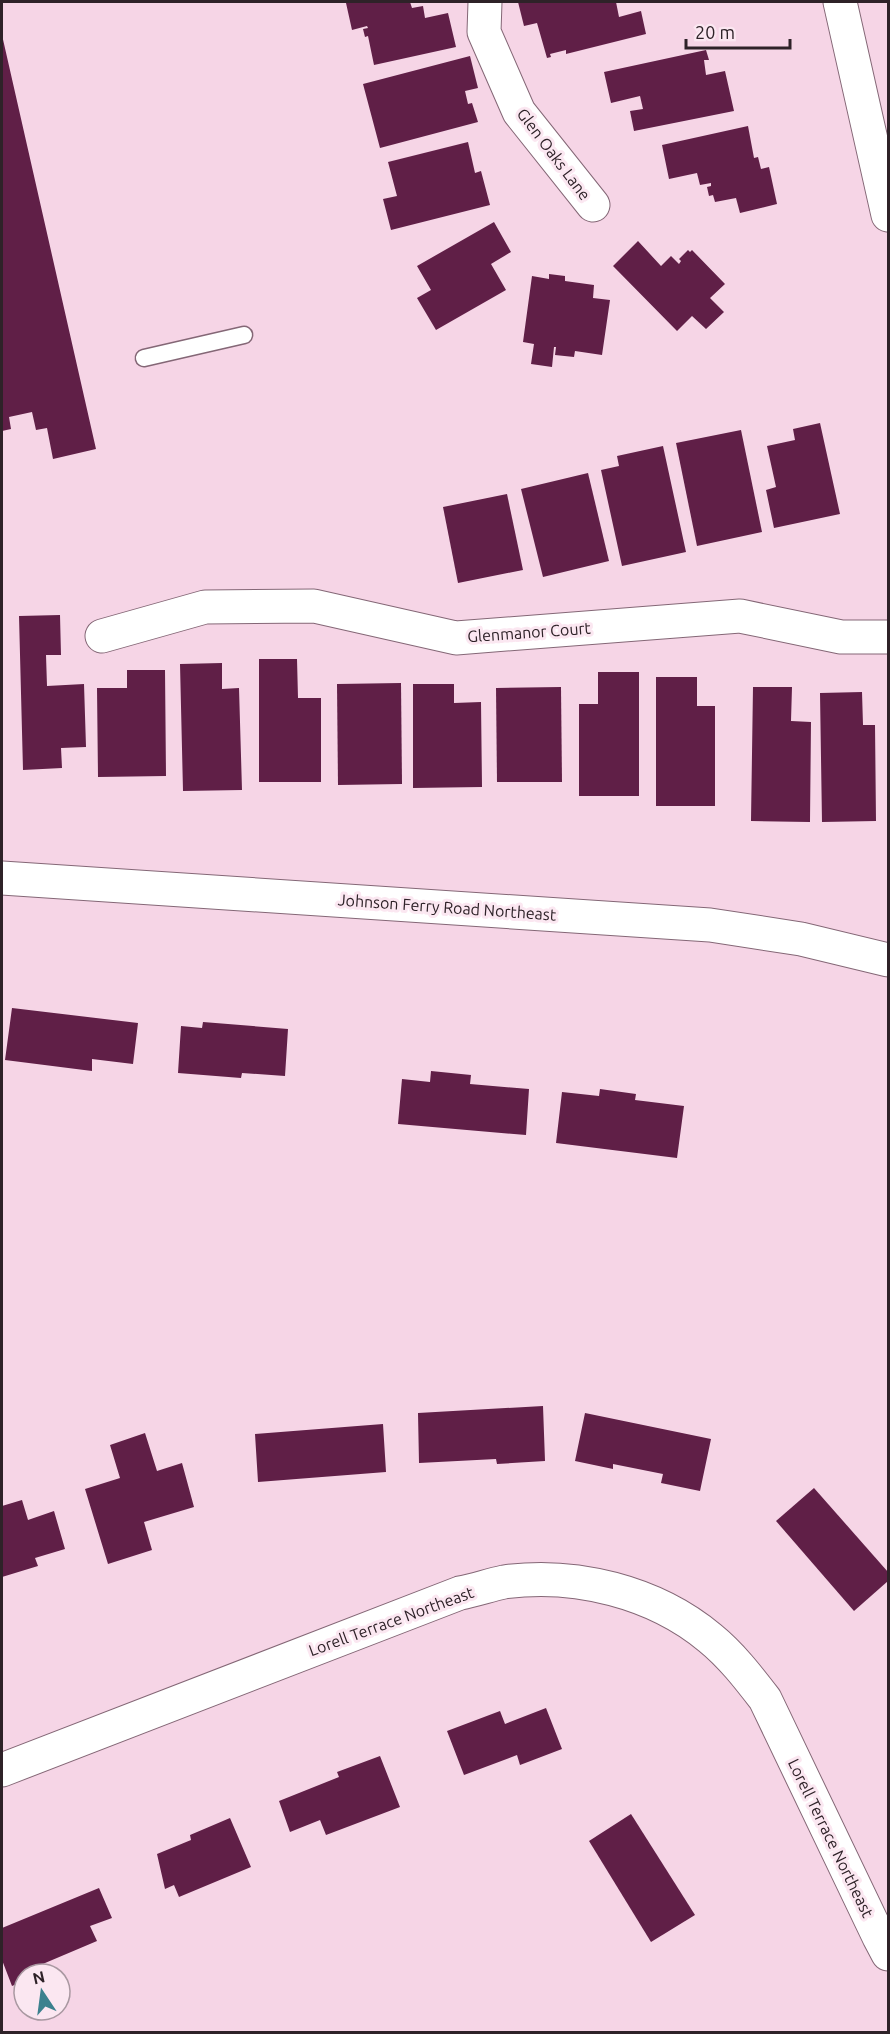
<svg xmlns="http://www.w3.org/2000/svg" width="890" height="2034" font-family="Ubuntu,sans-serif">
	<rect width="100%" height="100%" fill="#f6d5e6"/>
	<g fill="#601f47">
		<path d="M353,2H410L412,8L423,6L425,18L448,13L456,47L374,65L368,36L365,37L363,29L368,28L367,26L352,30L346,3Z"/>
		<path d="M518,2H616L619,17L641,11L646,34L566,54V50L550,54L551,57L547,58L537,23L524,26Z"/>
		<path d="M2,35L96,449L53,459L47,428L36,430L32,412L9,417L11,429L2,431Z"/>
		<path d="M706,50L709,60H704L706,75L725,71L734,111L634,131L630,111L643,109L640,96L611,103L604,72Z"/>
		<path d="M470,56L478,88L465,91L468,104L472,103L478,122L380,148L363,84Z"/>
		<path d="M748,126L754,158L758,157L761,169L769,167L777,204L740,213L736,198L715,202L713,195L709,196L707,187L711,186V183L700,185L697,173L669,179L662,145Z"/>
		<path d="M468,142L475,173L481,171L490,205L391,230L383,199L397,196L388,162Z"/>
		<path d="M494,222L511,252L491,264L506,290L436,330L417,298L431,290L417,266Z"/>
		<path d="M638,241L661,266L671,256L679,264L681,261L679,259L688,250L690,252L692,250L725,284L710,298L724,312L706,329L692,316L677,331L613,266Z"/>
		<path d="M549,274L565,276V281L594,285L593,298L610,300L602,355L575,351L574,357L555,355L556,347H554L552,367L531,364L534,344L523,342L532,276L549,279Z"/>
		<path d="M820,423L840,514L774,528L766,490L776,487L767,446L795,440L793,429Z"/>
		<path d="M741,430L762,532L697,546L676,443Z"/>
		<path d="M663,446L686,552L622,566L601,470L619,466L617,456Z"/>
		<path d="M588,473L609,561L543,577L521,489Z"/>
		<path d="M507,494L523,570L458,583L443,507Z"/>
		<path d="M60,615L61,655H46L47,686L84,684L86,747L61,748L62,768L23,770L19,616Z"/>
		<path d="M259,659H297L298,698H321V782H259Z"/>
		<path d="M222,663V689L239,688L242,790L183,791L180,664Z"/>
		<path d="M127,670H165L166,776L98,777L97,688H127Z"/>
		<path d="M598,672H639V796H579V704H598Z"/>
		<path d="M656,677H697V706H715V806H656Z"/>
		<path d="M401,683L402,784L338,785L337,684Z"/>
		<path d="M413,684H454V703L481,702L482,787L413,788Z"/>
		<path d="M561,687L562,782H497L496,688Z"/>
		<path d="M753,687H792L791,721L811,722L810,822L751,821Z"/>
		<path d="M862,692L863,725H875L876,821L822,822L820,693Z"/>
		<path d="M12,1008L138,1023L133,1064L92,1059V1071L5,1060Z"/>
		<path d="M203,1022L288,1029L285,1076L242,1073L241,1078L178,1073L181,1026L202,1028Z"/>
		<path d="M431,1071L471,1075L470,1084L529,1089L526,1135L398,1124L402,1079L430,1082Z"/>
		<path d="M600,1089L636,1094L635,1100L684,1106L677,1158L556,1143L562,1092L599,1096Z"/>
		<path d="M543,1406L545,1461L497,1464L496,1459L419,1463L418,1413Z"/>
		<path d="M585,1413L711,1439L700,1491L661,1483L663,1474L613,1464V1469L575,1461Z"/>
		<path d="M383,1424L386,1472L258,1482L255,1434Z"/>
		<path d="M145,1433L157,1471L182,1463L194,1507L144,1522L152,1550L108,1564L85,1489L120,1478L110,1445Z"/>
		<path d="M814,1488L888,1572V1581L854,1611L776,1521Z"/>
		<path d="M22,1500L28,1520L54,1511L65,1549L35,1558L38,1566L2,1577V1506Z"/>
		<path d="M546,1708L562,1749L520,1765L517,1755L464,1775L447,1731L500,1711L505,1724Z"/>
		<path d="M380,1756L400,1807L326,1835L320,1820L290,1832L279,1801L339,1777L337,1772Z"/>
		<path d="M631,1814L695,1915L651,1942L589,1841Z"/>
		<path d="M230,1818L251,1867L179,1897L174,1885L165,1889L157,1854L191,1840L190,1835Z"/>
		<path d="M99,1888L112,1918L90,1926L97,1941L38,1966L41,1974H24V1981L12,1986L2,1960V1928Z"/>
	</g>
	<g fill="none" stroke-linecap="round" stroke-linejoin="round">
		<g stroke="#846776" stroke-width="19">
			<path id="service" d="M144,358L244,335"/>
		</g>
		<g stroke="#846776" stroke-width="35">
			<g id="minor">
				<path d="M485,2L484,32L519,112L593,205"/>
				<path d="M102,636L205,607L314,606L456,638L740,616L841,637H888"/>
				<path d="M2,1770L460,1593C475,1590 490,1585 504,1582C575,1572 655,1592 710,1638C731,1655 748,1677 765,1699L879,1937L888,1954"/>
			</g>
		</g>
		<g stroke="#846776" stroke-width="35">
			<g id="tertiary">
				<path d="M840,2L888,215"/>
				<path d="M2,878L710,925L801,939L888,960"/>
			</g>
		</g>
		<use href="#service" stroke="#fff" stroke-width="16"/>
		<use href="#minor" stroke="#fff" stroke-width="33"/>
		<use href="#tertiary" stroke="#fff" stroke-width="33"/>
	</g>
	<g text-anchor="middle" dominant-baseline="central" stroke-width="6" stroke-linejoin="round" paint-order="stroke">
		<g font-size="16" fill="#2e2228" stroke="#fbe7f1">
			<text transform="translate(554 154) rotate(53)">Glen Oaks Lane</text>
			<text transform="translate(529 632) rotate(-4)">Glenmanor Court</text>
			<text transform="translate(447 907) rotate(4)">Johnson Ferry Road Northeast</text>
			<text transform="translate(391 1621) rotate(-20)">Lorell Terrace Northeast</text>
			<text transform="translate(831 1838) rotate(64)">Lorell Terrace Northeast</text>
		</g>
	</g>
	<rect width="890" height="2034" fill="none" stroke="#2e2228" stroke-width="6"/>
	<g transform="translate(42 1992) rotate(347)"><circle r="28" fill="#fbe7f1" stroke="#a998a1" stroke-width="1.5"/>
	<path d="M0-4.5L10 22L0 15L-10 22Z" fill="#3c818e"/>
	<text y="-9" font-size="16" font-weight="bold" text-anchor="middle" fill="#2e2228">N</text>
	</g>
	<path d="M686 39v9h104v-9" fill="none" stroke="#2e2228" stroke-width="3"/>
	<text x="695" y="39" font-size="18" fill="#2e2228" stroke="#fbe7f1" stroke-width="4.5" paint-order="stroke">20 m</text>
</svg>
